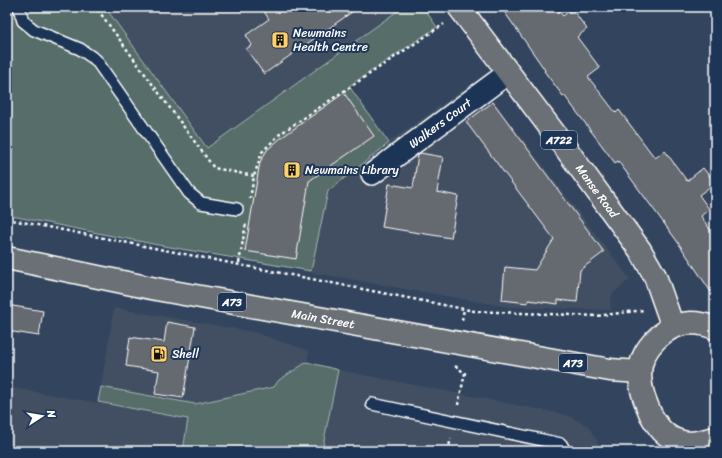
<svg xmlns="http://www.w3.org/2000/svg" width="722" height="458" font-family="Sriracha,sans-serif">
	<rect width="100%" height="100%" fill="#33455e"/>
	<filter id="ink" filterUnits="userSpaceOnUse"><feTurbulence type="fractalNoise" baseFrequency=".025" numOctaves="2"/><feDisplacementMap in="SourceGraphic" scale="8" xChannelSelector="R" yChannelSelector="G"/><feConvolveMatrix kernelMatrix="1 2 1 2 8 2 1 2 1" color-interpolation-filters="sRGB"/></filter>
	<g filter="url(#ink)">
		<g fill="#425063">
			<path d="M105,7H403L207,148Z"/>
			<path d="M477,80L630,279L612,294L610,302L611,310L509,307L236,259L252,164L349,86L389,142Z"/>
			<path d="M114,308L253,332L309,351L307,362L279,380L274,387L195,404L101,387Z"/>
			<path d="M338,370L567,415L588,426L603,451H322Z"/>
			<path d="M7,387L188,419L183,451H7Z"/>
		</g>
		<g fill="#566d69" stroke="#aab6b4">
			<path d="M7,7H105L207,148L403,7H423L437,27L349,86L389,143L328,191L311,271L158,245L7,215Z"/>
			<path d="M307,362L338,370L322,451H183L188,419L98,402L101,387L195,404L274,387L279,380Z"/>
		</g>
		<g fill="#65696f" stroke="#fff">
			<path d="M261,7H359L264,74L246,49L252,45L246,35L269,19Z"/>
			<path d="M501,7H556L563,16L572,9L587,29L577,37L600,68L588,77L616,113L619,110L655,158L665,151L687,181L703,168L715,183L699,195L709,209L701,216L715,237V298L677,241L618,161L615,163L564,95L563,96L544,71L545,70Z"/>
			<path d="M344,93L374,136L309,181L296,259L245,251L260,162L267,150L281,138Z"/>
			<path d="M493,102L604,252L580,270L577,302L558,300V304L528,300V303L502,300L505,267L535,270L554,239L466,122Z"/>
			<path d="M420,153L443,157L437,192L458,196L451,238L382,227L389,184L413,188L418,154Z"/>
			<path d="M7,305L43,311L39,336L7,331Z"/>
			<path d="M167,322L195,327L183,398L155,394L159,371L126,366L130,337L164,342Z"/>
		</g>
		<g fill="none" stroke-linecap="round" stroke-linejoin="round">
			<g stroke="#fff" stroke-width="14">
				<g id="lane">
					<path d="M19,7L23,21L34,30L80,49L96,60L189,193L201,203L237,209"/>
					<path d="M372,404L561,444L565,451"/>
				</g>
			</g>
			<g stroke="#fff" stroke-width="24">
				<g id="street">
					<path id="s1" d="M372,174L508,73"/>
				</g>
			</g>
			<g stroke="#fff" stroke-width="25">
				<g id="primary">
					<path id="s2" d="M459,7L564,146L640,250L655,276L673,327"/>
					<path id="s3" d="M7,258L156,289L610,370L640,372"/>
					<path d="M715,328C707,325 700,323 691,323C666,324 640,348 640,374C640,389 645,401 651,415C658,427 665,437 679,441C692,445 703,441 715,438"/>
				</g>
			</g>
			<g stroke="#fff" stroke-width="2.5" stroke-dasharray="3 3" stroke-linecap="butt">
				<path d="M86,7L98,10L214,168L254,176"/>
				<path d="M250,199L254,176L262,152L280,134L444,24"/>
				<path d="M7,219L474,311L596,316L644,310"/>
				<path d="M239,263L246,223"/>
				<path d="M462,320L464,309"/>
				<path d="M455,366L465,373L458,405"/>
				<path d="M448,451L451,438"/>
			</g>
			<use href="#lane" stroke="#1d3557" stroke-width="11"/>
			<use href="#street" stroke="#1d3557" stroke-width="21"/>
			<use href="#primary" stroke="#6a7074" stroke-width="22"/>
		</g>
	</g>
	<defs>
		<g id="building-square" transform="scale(0.9)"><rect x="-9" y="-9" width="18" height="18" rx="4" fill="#ffd166" stroke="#1d3557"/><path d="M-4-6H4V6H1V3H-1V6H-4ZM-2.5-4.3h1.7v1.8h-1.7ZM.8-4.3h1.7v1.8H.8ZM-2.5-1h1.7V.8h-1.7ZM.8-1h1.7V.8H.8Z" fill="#111"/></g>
		<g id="fuel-square" transform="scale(0.9)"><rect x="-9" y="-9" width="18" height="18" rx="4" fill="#ffd166" stroke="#1d3557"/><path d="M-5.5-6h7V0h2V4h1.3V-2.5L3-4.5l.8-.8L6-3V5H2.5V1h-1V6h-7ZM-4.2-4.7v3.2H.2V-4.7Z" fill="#111"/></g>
	</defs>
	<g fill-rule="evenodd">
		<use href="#building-square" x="280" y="40"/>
		<use href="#building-square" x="292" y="170"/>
		<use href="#fuel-square" x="159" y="354"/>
	</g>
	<g text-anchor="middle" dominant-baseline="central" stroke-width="4" stroke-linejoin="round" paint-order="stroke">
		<g fill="#1d3557" stroke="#bbc2cd" stroke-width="1">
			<rect x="541" y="131" width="36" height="18" rx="3"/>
			<rect x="218" y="293" width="28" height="18" rx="3"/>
			<rect x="559" y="354" width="28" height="18" rx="3"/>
		</g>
		<g font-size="11" font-weight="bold" fill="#fff">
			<text x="559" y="140">A722</text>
			<text x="232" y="302">A73</text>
			<text x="573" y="363">A73</text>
		</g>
		<g font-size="12" fill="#fff" stroke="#1d3557" text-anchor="start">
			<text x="293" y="33">Newmains<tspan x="293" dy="14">Health Centre</tspan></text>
			<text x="305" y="170">Newmains Library</text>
			<text x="172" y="354">Shell</text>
		</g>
		<g font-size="12" fill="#fff" stroke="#1d3557">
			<text stroke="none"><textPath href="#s1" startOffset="85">Walkers Court</textPath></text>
			<text stroke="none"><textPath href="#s2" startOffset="230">Manse Road</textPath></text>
			<text stroke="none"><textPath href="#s3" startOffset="322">Main Street</textPath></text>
		</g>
	</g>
	<rect width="722" height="458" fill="none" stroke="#1d3557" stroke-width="24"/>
	<rect x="12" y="12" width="698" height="434" fill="none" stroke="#fff" stroke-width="1.5" filter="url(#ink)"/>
	<g transform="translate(42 416) rotate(78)" stroke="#1d3557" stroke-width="3" paint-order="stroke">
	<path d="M0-3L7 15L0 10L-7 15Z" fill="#ffffff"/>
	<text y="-6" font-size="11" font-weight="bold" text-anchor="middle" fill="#ffffff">N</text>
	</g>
</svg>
